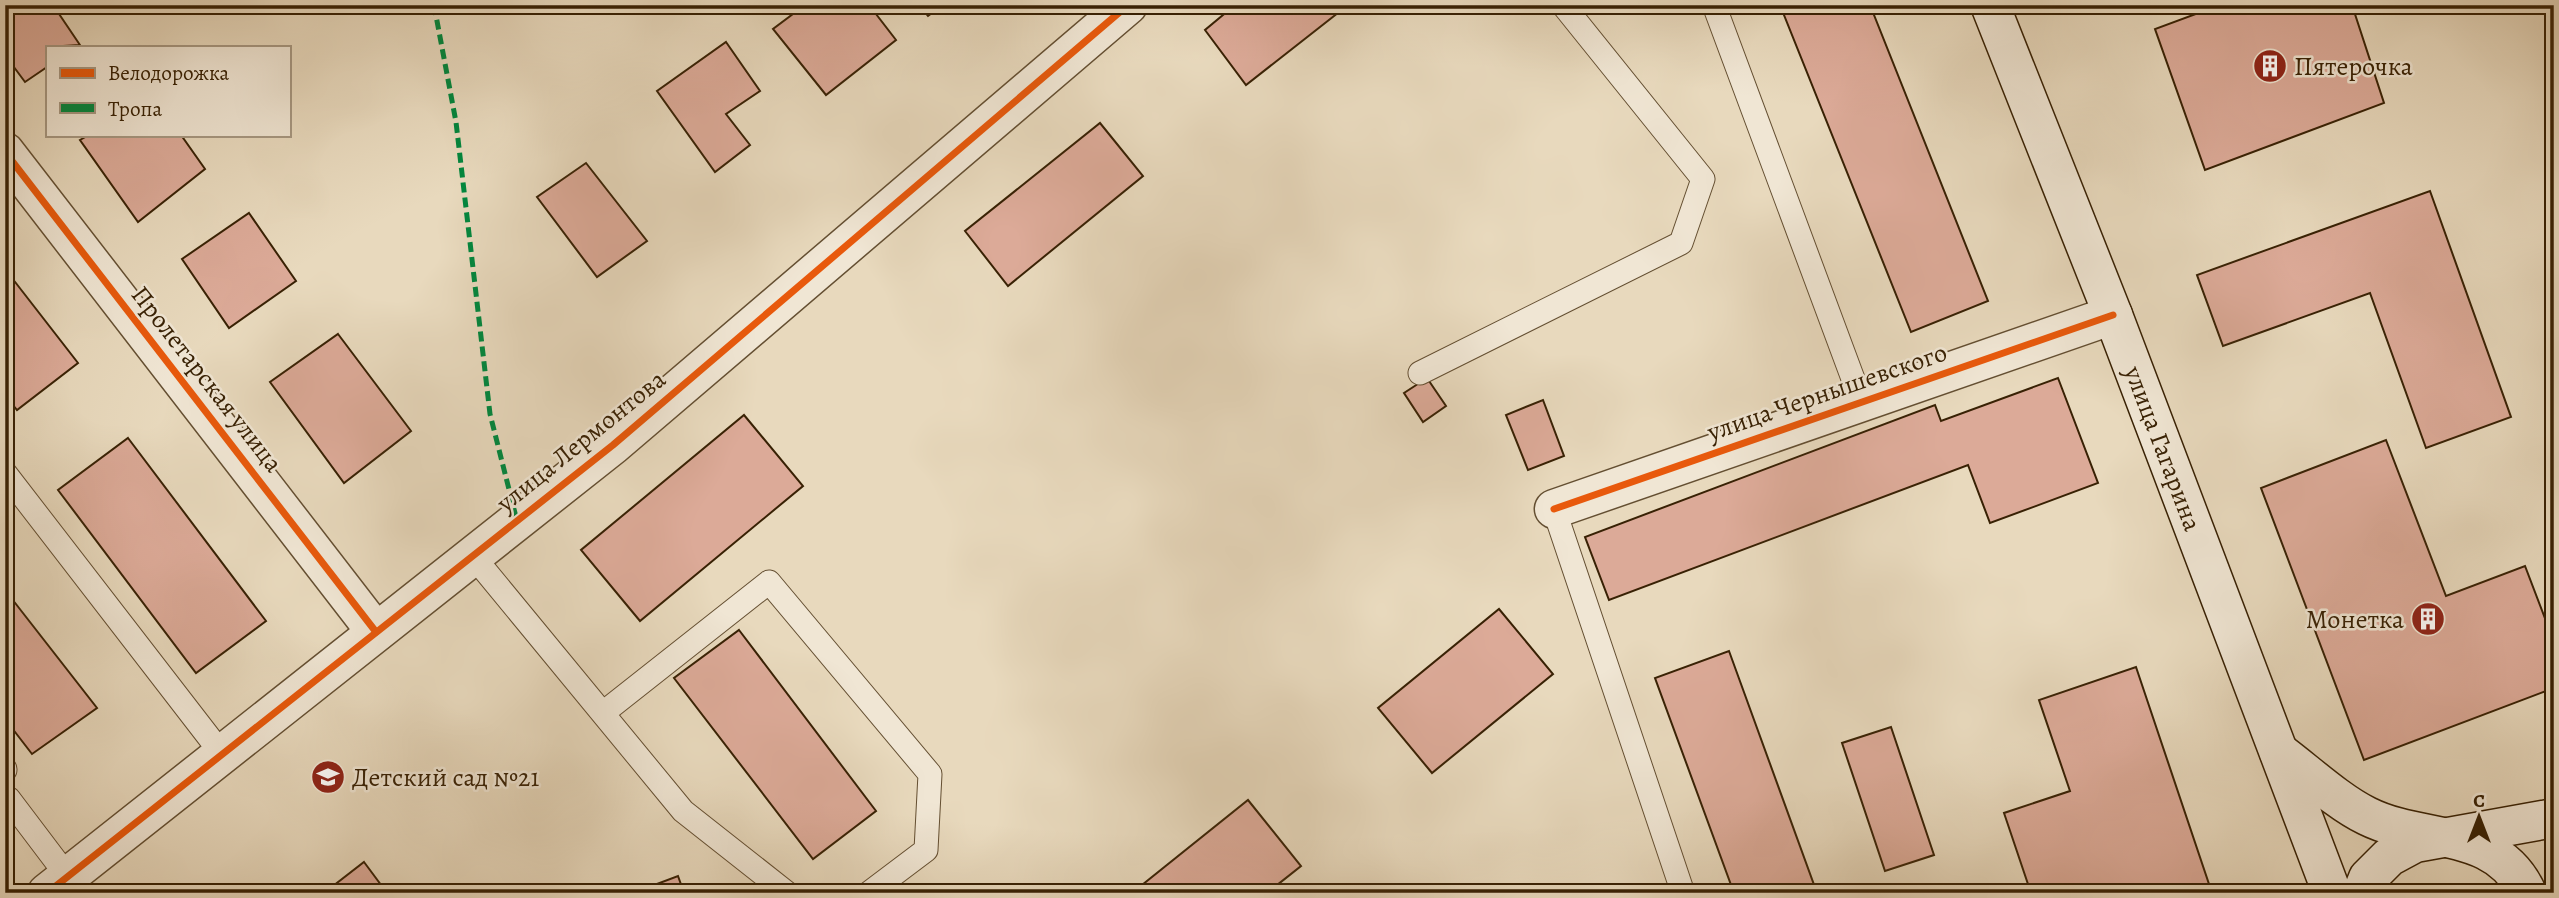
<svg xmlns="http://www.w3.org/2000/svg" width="2559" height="898" font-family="Alegreya,serif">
	<rect width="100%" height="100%" fill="#e8d9bd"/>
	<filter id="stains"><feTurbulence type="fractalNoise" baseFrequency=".00286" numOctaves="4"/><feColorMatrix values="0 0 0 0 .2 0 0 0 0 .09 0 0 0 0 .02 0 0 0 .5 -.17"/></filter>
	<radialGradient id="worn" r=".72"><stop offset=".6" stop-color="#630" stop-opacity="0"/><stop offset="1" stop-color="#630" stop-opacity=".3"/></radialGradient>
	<g fill="#dcaa98" stroke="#382104" stroke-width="2">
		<path d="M5,5H53L80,45L47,47V67L25,82L5,55Z"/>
		<path d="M805,5H869L896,40L826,95L773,29Z"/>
		<path d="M919,5H943L928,16Z"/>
		<path d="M1235,5H1348L1246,85L1205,30Z"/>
		<path d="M1780,5H1870L1988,301L1911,332Z"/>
		<path d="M2220,5H2352L2384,103L2205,170L2155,29Z"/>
		<path d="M726,42L760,91L726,114L750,145L715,172L657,91Z"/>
		<path d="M1100,123L1143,176L1008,286L965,231Z"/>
		<path d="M89,135H181L205,169L138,222L80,140Z"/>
		<path d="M586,163L647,241L597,277L537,197Z"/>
		<path d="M2430,191L2511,417L2426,448L2370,293L2223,346L2197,275Z"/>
		<path d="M249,213L296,281L229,328L182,259Z"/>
		<path d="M5,269L78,363L17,410L5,395Z"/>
		<path d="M338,334L411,431L344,483L270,382Z"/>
		<path d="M1427,378L1446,406L1423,422L1404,393Z"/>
		<path d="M2058,378L2098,483L1990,523L1968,465L1609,600L1585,537L1935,405L1941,421Z"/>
		<path d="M1543,400L1564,456L1528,470L1506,415Z"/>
		<path d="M744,415L803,486L640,621L581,550Z"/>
		<path d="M128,438L266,621L196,673L58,490Z"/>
		<path d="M2386,440L2446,596L2525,566L2554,642V688L2364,760L2261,488Z"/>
		<path d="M5,590L97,708L32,754L5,719Z"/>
		<path d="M1499,609L1553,674L1432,773L1378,708Z"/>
		<path d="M739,630L876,811L813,859L674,678Z"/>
		<path d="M1729,651L1817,893H1734L1655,678Z"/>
		<path d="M2136,667L2212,893H2031L2004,813L2070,791L2039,700Z"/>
		<path d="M1891,727L1934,855L1885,871L1842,743Z"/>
		<path d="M1248,800L1301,866L1267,893H1132Z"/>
		<path d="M364,862L387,893H324Z"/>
		<path d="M678,876L684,893H633Z"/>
	</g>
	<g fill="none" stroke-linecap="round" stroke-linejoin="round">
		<g stroke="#644f32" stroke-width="25">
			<g id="service">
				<path d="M1714,5L1862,403"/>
				<path d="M1420,373L1681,243L1703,179L1563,5"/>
				<path d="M5,473L222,754"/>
				<path d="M1554,509L1683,893"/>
				<path d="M473,556L683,811L787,893"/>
				<path d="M603,713L769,582L930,774L926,850L869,893"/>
				<path d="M5,769V770"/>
				<path d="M5,802L9,799L68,877"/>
			</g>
		</g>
		<g stroke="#644f32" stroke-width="41">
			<g id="minor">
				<path d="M5,152L376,632"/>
				<path d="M1554,509L2113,315"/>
				<path d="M47,893L613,445L1128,5"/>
			</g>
		</g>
		<g stroke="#382104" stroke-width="41">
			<g id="secondary">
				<path id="s1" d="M1990,5L2113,315L2332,893"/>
				<path d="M2279,752C2306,772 2338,802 2367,816C2423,844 2497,827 2527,893"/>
				<path d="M2362,893L2368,878L2389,857L2415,843L2554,818"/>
			</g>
		</g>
		<use href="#service" stroke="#f0e6d4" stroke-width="23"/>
		<use href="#minor" stroke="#f0e6d4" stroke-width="38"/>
		<use href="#secondary" stroke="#f0e6d4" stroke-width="38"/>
		<path stroke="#00873e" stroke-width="5" stroke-dasharray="10 5" stroke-linecap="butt" d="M434,5L456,122L490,414L517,521"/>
		<g stroke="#f0e6d4" stroke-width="11">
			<g id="cycleway">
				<path d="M5,152L376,632"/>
				<path d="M1554,509L2113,315"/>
				<path d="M47,893L613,445L1128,5"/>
			</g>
		</g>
		<use href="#cycleway" stroke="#e8590c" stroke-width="7"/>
	</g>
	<defs>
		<g id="building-disc" transform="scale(1.75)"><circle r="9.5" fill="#8f2418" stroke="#f0e6d4"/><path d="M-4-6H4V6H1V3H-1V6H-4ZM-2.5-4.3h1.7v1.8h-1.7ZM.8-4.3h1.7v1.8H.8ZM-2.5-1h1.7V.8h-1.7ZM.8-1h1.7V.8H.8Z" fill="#fff"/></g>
		<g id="school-disc" transform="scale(1.75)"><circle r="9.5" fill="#8f2418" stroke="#f0e6d4"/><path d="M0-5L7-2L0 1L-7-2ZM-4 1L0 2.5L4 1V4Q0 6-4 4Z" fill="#fff"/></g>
	</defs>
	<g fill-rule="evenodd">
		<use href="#building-disc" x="2270" y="66"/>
		<use href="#building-disc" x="2428" y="619"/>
		<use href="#school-disc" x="328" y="777"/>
	</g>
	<g text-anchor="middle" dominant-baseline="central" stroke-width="5" stroke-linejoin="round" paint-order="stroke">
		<g font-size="26" fill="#382104" stroke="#f0e6d4" text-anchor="start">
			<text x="2294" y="66">Пятерочка</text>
			<text x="2404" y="619" text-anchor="end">Монетка</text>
			<text x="352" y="777">Детский сад №21</text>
		</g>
		<g font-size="26" fill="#382104" stroke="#f0e6d4">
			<text transform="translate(207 379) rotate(52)">Пролетарская улица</text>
			<text transform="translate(1827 392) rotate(-19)">улица Чернышевского</text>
			<text transform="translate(581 441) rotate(-39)">улица Лермонтова</text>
			<text stroke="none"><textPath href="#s1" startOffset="476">улица Гагарина</textPath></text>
		</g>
	</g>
	<rect width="2559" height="898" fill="none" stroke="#e8d9bd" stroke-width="28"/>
	<rect x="7" y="7" width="2545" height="884" fill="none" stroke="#382104" stroke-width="3.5"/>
	<rect x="14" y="14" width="2531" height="870" fill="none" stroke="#382104" stroke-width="2"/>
	<rect x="46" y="46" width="245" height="91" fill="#f0e6d4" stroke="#a69781" stroke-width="2"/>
	<rect x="60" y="68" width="35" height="10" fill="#e8590c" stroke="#a69781" stroke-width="2"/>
	<text x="108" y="80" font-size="21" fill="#382104">Велодорожка</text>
	<rect x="60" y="103" width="35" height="10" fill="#00873e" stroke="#a69781" stroke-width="2"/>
	<text x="108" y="116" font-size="21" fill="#382104">Тропа</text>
	<g transform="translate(2479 817)" stroke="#f0e6d4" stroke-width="5" paint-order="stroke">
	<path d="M0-5L12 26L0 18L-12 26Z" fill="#382104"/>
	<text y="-10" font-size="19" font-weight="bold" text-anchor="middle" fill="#382104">С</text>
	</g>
	<rect width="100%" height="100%" filter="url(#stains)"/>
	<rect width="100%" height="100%" fill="url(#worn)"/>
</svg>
